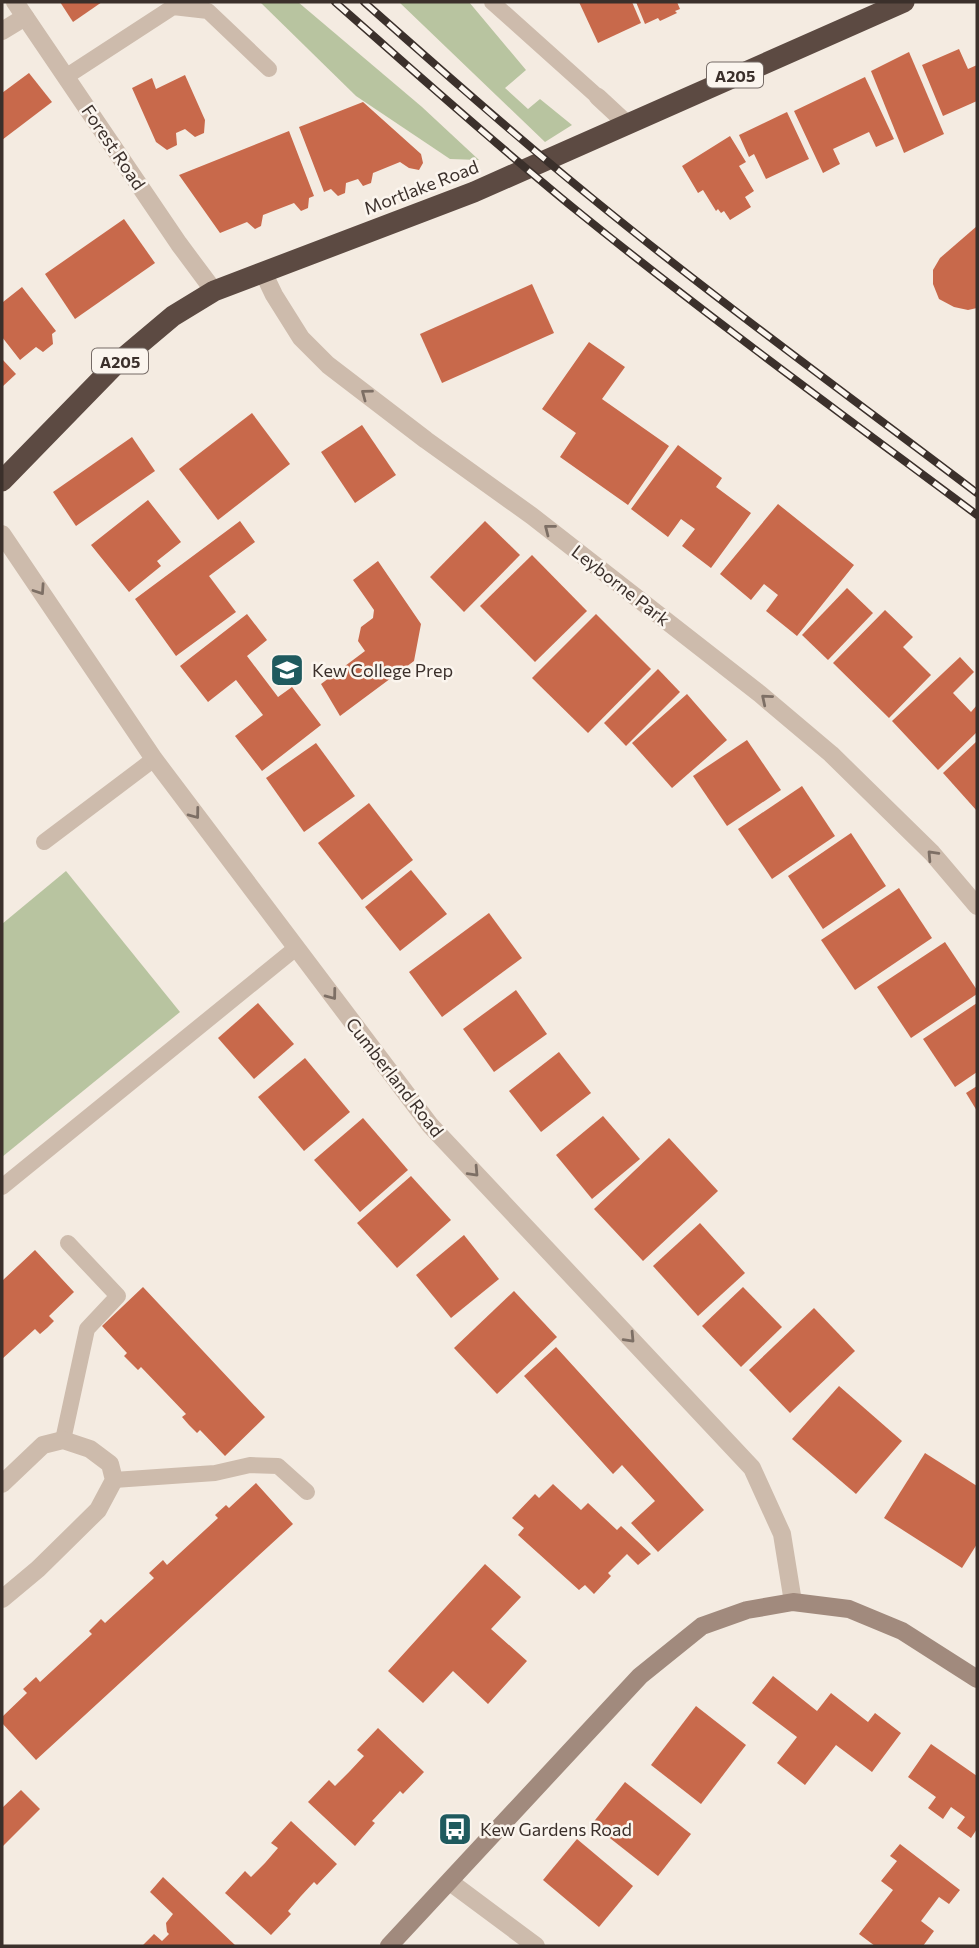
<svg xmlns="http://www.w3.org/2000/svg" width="979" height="1948" font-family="Commissioner,sans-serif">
	<rect width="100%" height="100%" fill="#f4ebe1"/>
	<g fill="#b8c4a0">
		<path d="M260,2H298L422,107L479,160L450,159L356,96Z"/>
		<path d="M399,2H469L526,70L505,88L528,109L540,99L572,125L545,142Z"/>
		<path d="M66,871L180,1012L2,1157V924Z"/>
	</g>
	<g fill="#c8694b">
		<path d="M60,2H102L73,22Z"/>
		<path d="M579,2H632L641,23L598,43Z"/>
		<path d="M636,2H677L680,9L675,11L677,13L660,21L658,18L645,24Z"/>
		<path d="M959,49L968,69L977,65V101L943,116L922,65Z"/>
		<path d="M909,52L944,134L904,153L871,71Z"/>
		<path d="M29,73L52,102L2,140V93Z"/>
		<path d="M185,75L205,120L204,133L195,137L185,129L176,133L177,145L167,150L156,142L132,88L152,78L156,89Z"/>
		<path d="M865,77L894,139L876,147L869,132L833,149L840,164L823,173L794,111Z"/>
		<path d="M363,102L421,154L423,163L419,170L409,168L400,162L373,173L371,183L363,186L358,179L346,183L345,193L338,196L331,189L324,192L299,127Z"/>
		<path d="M787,112L809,159L766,179L754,154L749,157L739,135Z"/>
		<path d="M289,131L314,196L309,198L308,208L301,211L294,203L263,215L261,226L255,229L247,222L220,233L179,175Z"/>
		<path d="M730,136L746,162L739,166L754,191L745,197L751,207L730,220L724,211L721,213L718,209L716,211L703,190L698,193L682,166Z"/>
		<path d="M124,219L155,263L75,319L45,274Z"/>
		<path d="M977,226V308L968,310L954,307L939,299L933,284V270L940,258Z"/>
		<path d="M532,284L554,333L442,383L420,334Z"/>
		<path d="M22,287L56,331L52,334L53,344L43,352L36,347L20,360L2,337V300L3,302Z"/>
		<path d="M589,342L625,367L602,399L669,446L628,505L560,457L576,433L542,409Z"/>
		<path d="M2,359L16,374L2,387Z"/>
		<path d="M252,413L290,464L218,520L179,469Z"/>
		<path d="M362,425L396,475L355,503L321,452Z"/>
		<path d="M132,437L155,471L76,526L53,492Z"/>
		<path d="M678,445L722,478L716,487L751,513L711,568L682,546L695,529L681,519L668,537L631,509Z"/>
		<path d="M148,500L181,542L157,561L161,566L129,592L91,545Z"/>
		<path d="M778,504L854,565L797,636L766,611L778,595L764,584L751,600L720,574Z"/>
		<path d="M240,521L255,542L209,576L236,612L176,656L135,599Z"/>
		<path d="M485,521L520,555L464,612L430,577Z"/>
		<path d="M532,555L587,611L535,662L480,606Z"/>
		<path d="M378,561L421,624L414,661L340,716L321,684L365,651L358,641L361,627L373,618L374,610L353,580Z"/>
		<path d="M847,588L873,613L828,660L802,635Z"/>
		<path d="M885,610L913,637L903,647L931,675L889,718L833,663Z"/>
		<path d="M247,614L267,640L247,656L278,697L292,687L321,725L262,771L235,736L263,715L236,680L208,702L180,666Z"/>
		<path d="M596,614L651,669L588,733L532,678Z"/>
		<path d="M960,657L974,672L953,693L971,712L977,705V732L938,770L892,721Z"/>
		<path d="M658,669L680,692L626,746L604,723Z"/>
		<path d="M687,694L727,740L672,788L632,743Z"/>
		<path d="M747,740L781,790L727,826L693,776Z"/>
		<path d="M977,741V811L943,773Z"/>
		<path d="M316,743L355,796L304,832L266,778Z"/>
		<path d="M802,786L835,836L772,879L738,829Z"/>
		<path d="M369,803L413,860L362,900L318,843Z"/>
		<path d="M851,833L886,886L823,929L788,876Z"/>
		<path d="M411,870L447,914L400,951L365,907Z"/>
		<path d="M899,888L932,938L855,990L821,940Z"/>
		<path d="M489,913L522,958L442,1017L409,972Z"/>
		<path d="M945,942L977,990V994L911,1038L877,987Z"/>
		<path d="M516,990L547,1034L494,1072L463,1029Z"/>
		<path d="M258,1003L294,1044L254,1079L218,1038Z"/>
		<path d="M977,1003V1072L955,1087L923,1039Z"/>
		<path d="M559,1052L591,1093L541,1132L509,1091Z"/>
		<path d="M305,1058L350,1112L304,1151L258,1097Z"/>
		<path d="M977,1086V1111L966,1093Z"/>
		<path d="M603,1116L640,1159L592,1199L556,1155Z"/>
		<path d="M363,1118L408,1170L360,1212L314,1160Z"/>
		<path d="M669,1138L718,1191L643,1261L594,1209Z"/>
		<path d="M411,1176L451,1220L397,1268L357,1223Z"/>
		<path d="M700,1223L745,1273L698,1316L653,1266Z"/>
		<path d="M464,1235L499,1279L451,1318L416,1275Z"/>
		<path d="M35,1250L74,1292L49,1316L54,1321L47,1328L40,1334L35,1329L2,1359V1281Z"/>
		<path d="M143,1287L265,1417L225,1456L200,1430L197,1433L189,1425L182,1417L186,1414L141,1367L138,1370L124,1356L127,1353L102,1326Z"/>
		<path d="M743,1287L782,1327L741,1367L702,1326Z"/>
		<path d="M514,1291L557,1337L497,1394L454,1348Z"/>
		<path d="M814,1308L855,1351L790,1413L749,1370Z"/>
		<path d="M556,1347L704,1510L658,1552L631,1523L655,1501L622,1465L613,1474L524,1376Z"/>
		<path d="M839,1386L902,1441L856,1494L792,1439Z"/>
		<path d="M925,1453L977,1486V1544L962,1568L884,1518Z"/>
		<path d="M256,1483L293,1524L36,1760L2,1723V1717L27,1693L23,1689L36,1677L40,1682L92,1634L89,1631L101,1619L105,1623L154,1578L149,1573L163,1560L167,1565L218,1518L215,1515L226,1505L229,1508Z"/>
		<path d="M553,1484L581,1510L588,1503L617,1530L621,1526L651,1554L638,1565L627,1554L608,1573L611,1576L594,1594L585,1585L579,1590L518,1535L524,1528L512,1518L535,1494L539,1498Z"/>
		<path d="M485,1564L521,1597L491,1629L527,1661L488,1704L453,1671L423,1703L388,1671Z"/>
		<path d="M773,1676L817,1711L831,1693L868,1722L875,1713L901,1733L872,1772L836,1745L805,1785L777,1763L797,1737L752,1703Z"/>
		<path d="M696,1706L746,1745L701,1804L651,1765Z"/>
		<path d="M378,1728L424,1772L403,1794L400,1791L372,1821L375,1823L355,1846L308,1802L329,1780L335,1786L350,1771L364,1756L357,1750Z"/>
		<path d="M931,1744L977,1776V1829L971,1838L957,1828L965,1817L951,1807L943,1819L928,1808L936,1797L908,1777Z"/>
		<path d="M625,1782L691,1834L658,1876L592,1824Z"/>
		<path d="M21,1790L40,1809L2,1847V1808Z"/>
		<path d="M291,1821L337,1864L317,1885L314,1882L301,1896L288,1911L291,1914L271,1935L225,1893L245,1871L251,1877L265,1863L278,1848L271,1843Z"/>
		<path d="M577,1839L633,1886L599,1927L543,1880Z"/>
		<path d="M900,1844L960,1890L949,1904L939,1897L921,1921L934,1931L923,1946H875L859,1934L893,1890L881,1881L897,1861L890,1856Z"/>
		<path d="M163,1877L236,1946H142L154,1934L162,1941L169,1934L167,1932L166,1923L173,1914L150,1892Z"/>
	</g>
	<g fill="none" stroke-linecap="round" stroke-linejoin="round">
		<g stroke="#cdbbac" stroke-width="16">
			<path d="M492,2L598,97"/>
			<path d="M67,76L173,7L208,11L269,69"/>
			<path d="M44,842L154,759"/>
			<path d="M2,1187L296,948"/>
			<path d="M63,1440L87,1329L118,1296L68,1243"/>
			<path d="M114,1480L215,1473L250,1465L278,1466L307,1492"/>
		</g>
		<g stroke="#cdbbac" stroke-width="18">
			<path d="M15,2L179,244L214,291"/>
			<path d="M2,31L25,17"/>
			<path d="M598,97L626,123"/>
			<path d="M263,272L274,295L301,338L328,365L426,440L532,516L760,694L831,754L932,853L977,906"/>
			<path d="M2,534L154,759L430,1125L752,1468L782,1534L793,1602"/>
			<path d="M2,1484L43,1445L63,1440L90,1449L110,1464L114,1480L98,1510L38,1569L2,1599"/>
			<path d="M450,1882L536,1946"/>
		</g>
		<path stroke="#a18a7d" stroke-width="18" d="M389,1946L640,1676L702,1626L747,1610L793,1602L849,1609L902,1631L977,1679"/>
		<path stroke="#5c4a42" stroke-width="21" d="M2,481L116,364L173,316L214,291L474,192L904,2"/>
		<g stroke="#3b302b" stroke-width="8">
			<g id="rail">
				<path d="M335,2C415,72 494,143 576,210C707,316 843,415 977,515"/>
				<path d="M364,2C440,69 515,136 593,199C718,301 849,396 977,493"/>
			</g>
		</g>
		<use href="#rail" stroke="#fbf5ee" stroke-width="5" stroke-dasharray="16" stroke-linecap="butt"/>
	</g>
	<defs><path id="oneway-chevron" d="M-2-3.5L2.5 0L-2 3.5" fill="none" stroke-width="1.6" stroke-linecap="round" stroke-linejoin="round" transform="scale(1.75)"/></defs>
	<g stroke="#7d6f65">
		<use href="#oneway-chevron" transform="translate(366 394) rotate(-143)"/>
		<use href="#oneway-chevron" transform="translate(549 529) rotate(-142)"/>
		<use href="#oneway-chevron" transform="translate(40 590) rotate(56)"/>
		<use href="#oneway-chevron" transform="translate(766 699) rotate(-140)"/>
		<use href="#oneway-chevron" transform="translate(195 814) rotate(53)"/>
		<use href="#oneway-chevron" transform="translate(932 855) rotate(-133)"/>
		<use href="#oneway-chevron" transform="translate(332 995) rotate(53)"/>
		<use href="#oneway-chevron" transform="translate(474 1172) rotate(47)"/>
		<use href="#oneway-chevron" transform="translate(630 1338) rotate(47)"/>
	</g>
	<defs>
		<g id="school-square" transform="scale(1.75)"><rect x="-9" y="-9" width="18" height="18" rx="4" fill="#1f5a5e" stroke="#fbf5ee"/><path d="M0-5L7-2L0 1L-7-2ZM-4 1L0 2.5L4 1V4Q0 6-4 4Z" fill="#fff"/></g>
		<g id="bus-square" transform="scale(1.75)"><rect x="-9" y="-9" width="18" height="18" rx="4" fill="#1f5a5e" stroke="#fbf5ee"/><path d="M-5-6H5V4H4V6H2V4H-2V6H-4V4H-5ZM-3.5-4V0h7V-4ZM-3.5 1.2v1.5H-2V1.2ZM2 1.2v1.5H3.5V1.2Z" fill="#fff"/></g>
	</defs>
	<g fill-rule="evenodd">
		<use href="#school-square" x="287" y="670"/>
		<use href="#bus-square" x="455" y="1829"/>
	</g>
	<g text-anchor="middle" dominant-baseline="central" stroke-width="5" stroke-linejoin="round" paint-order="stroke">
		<g fill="#fbf5ee" stroke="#756b66" stroke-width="2">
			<rect x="707" y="62.5" width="56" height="25" rx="5"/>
			<rect x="92" y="348.5" width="56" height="25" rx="5"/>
		</g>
		<g font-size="16" font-weight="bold" fill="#3b302b">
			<text x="735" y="75">A205</text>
			<text x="120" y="361">A205</text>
		</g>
		<g font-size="18" fill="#3b302b" stroke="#fbf5ee">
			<text transform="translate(114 147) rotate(56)">Forest Road</text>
			<text transform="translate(421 187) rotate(-21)">Mortlake Road</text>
			<text transform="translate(621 585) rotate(38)">Leyborne Park</text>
			<text transform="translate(395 1077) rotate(52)">Cumberland Road</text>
		</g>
		<g font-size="18" fill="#3b302b" stroke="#fbf5ee" text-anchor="start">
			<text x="312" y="670">Kew College Prep</text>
			<text x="480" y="1829">Kew Gardens Road</text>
		</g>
	</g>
	<rect width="979" height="1948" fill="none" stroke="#3b302b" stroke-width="7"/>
</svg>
